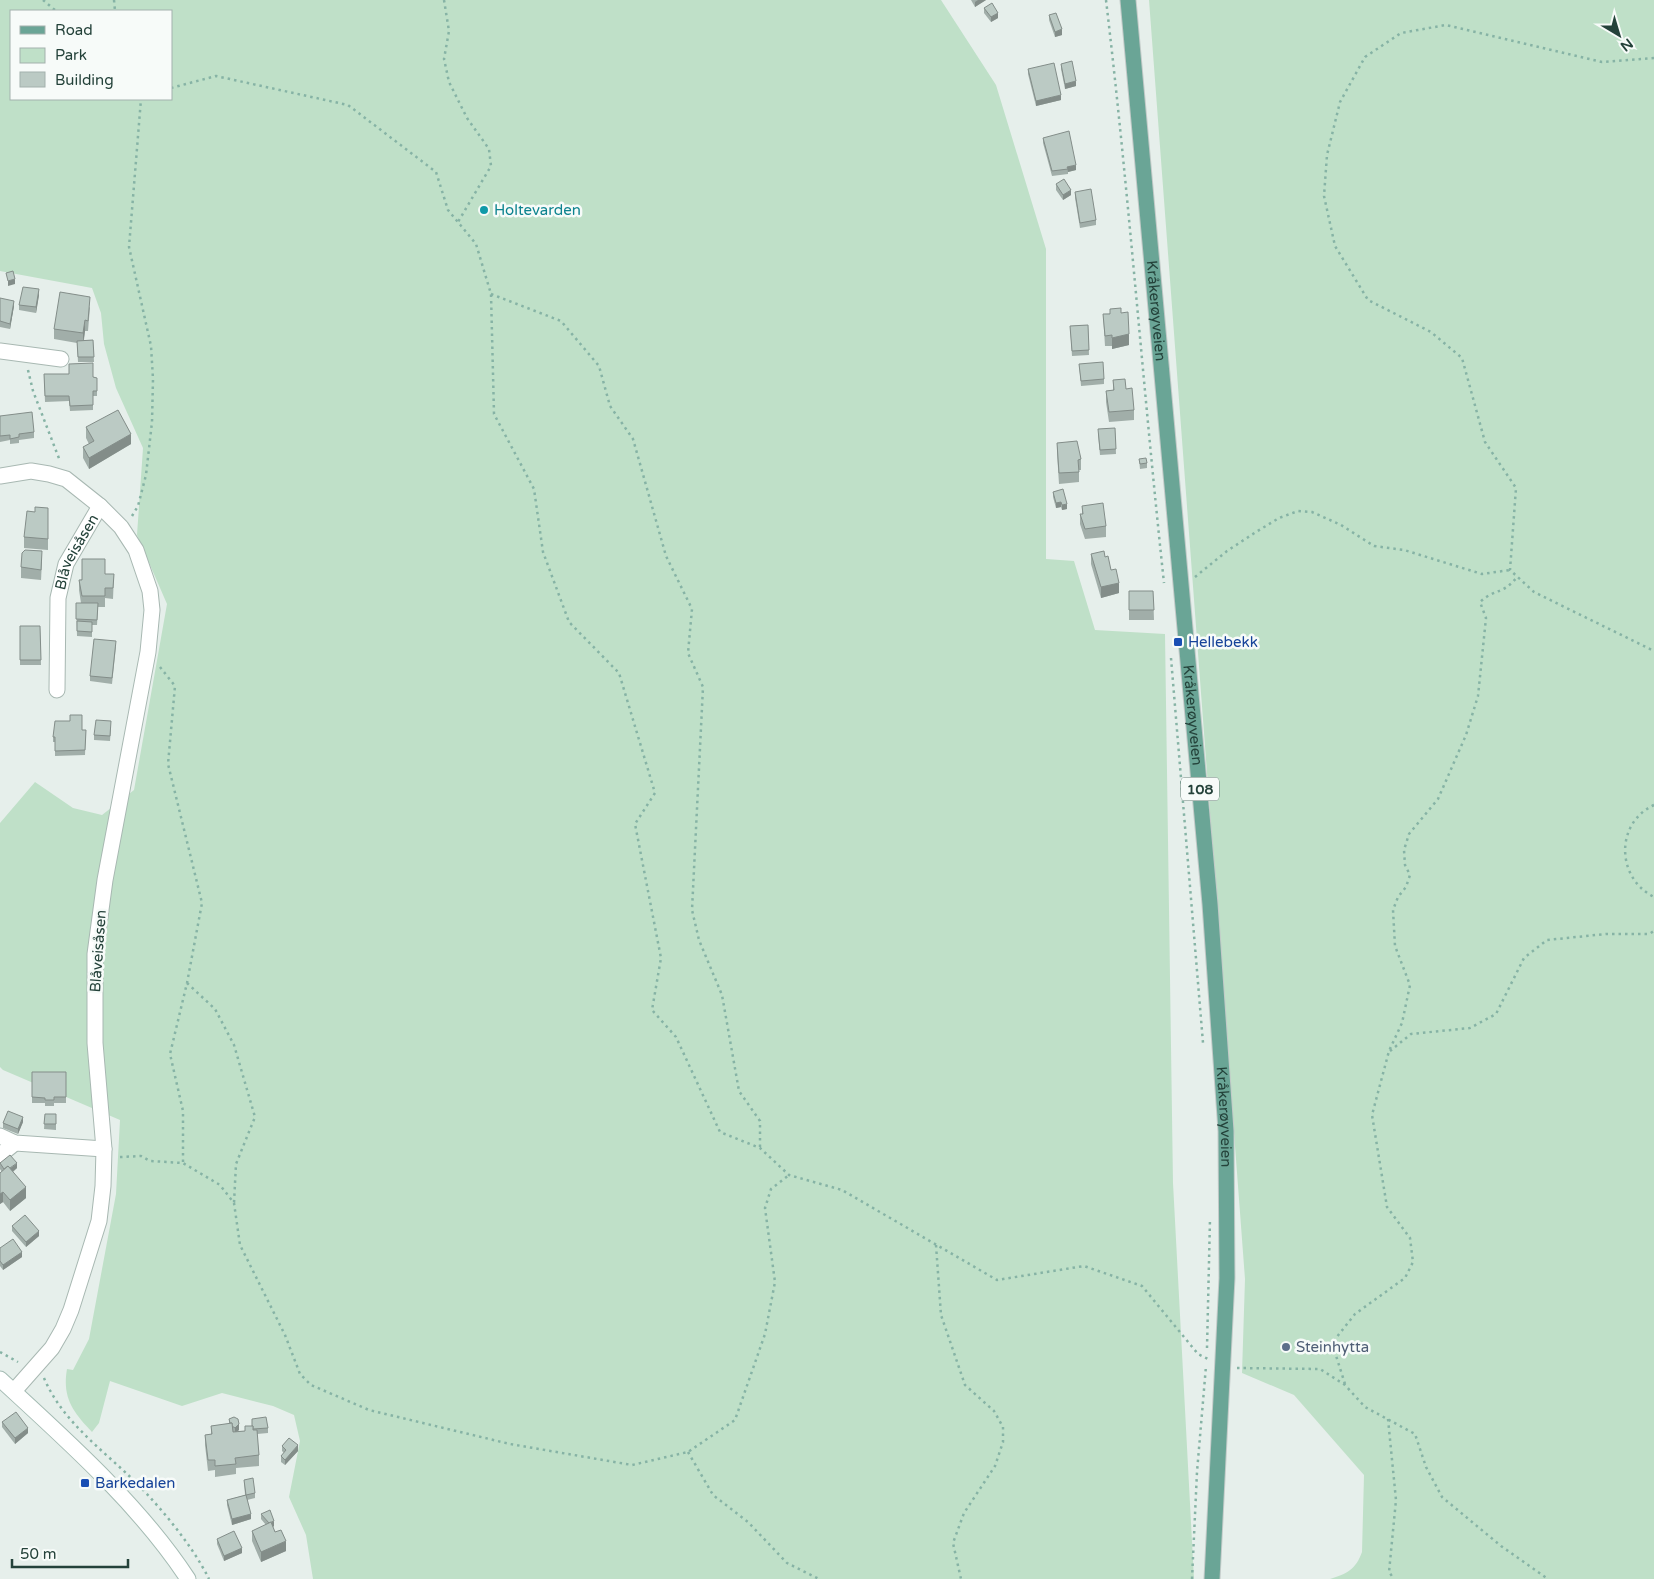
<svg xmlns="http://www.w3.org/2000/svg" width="1654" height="1579" font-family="'Varela Round',sans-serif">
	<rect width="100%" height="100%" fill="#e6efeb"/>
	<g fill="#bfe0c8" fill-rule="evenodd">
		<path d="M0,0H941L996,85L1046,249V559L1074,561L1095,630L1165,634L1173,1183L1194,1579H313L306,1535L289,1497L300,1441L294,1415L273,1406L222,1393L182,1406L110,1381L99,1423L92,1432C73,1412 62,1398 67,1369L73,1370L89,1339L116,1194L120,1120L3,1070L0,1067V823L35,782L73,808L102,815L134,790L167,604L137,535L143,448L116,388L104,344L101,313L92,288L0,271ZM11,11H171V99H11Z"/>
		<path d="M1149,0H1654V1579H1330C1347,1574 1356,1569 1362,1552L1364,1475L1294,1395L1242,1373L1245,1279Z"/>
	</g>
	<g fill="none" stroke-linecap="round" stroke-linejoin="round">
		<g stroke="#a8b8b2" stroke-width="17">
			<g id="minor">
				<path d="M0,351L61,359"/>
				<path d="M0,476L31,471L49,474L66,479L100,506L121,527L136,550L150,591L152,610L148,652L105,880L95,954V1043L104,1149L103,1186L99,1221L71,1310L63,1329L52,1348L14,1391"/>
				<path id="s1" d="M57,690L58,598L66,564L100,506"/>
				<path d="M0,1136L15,1143L104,1149"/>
				<path d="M0,1155L15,1143"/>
			</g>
		</g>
		<g stroke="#a4bbb3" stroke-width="17">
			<path id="secondary" d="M0,1379C65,1439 139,1504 188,1579"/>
		</g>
		<g stroke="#c2cac8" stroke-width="17">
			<g id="primary">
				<path id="s2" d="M1128,0L1210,904L1226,1131L1227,1278L1212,1579"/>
			</g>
		</g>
		<g stroke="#86b3a5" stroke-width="2.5" stroke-dasharray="2.5 4" stroke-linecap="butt">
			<path d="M43,0L56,11"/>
			<path d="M114,0L115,11"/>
			<path d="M444,0L449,31L444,59L449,82L467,118L489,149L491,166L458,222"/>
			<path d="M1106,0C1129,194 1143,388 1164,583"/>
			<path d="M1654,58L1602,62L1446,25L1401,33L1365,57L1340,102L1327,155L1324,196L1335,246L1368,300L1431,332L1462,358L1485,442L1516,488L1510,570L1534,592L1654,651"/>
			<path d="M171,88L216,76L348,105L436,172L448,210L476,244L491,294L494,414L534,489L543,552L569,622L619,673L655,793L635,824L661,958L652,1010L676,1037L720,1132L760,1148L789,1175L842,1190L997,1280L1084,1266L1142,1286L1198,1354L1208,1359"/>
			<path d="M491,294L561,321L599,366L610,406L633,439L666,556L692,609L688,653L703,687L692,910L699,940L722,995L739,1091L760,1121V1147"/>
			<path d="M28,370L33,391L60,461"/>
			<path d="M132,516L138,506L146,475L152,422L153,379L151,346L129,247L141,99"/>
			<path d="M1195,577L1227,551L1256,532L1279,518L1298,511L1312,512L1341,525L1374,546L1404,550L1482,574L1510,570"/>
			<path d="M1171,658L1203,1043"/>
			<path d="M160,667L175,686L168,764L202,903L187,983L170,1054L183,1111V1163"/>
			<path d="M1654,805C1615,823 1616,878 1654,897"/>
			<path d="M187,983L215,1009L234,1045L255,1117L236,1164L234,1203"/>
			<path d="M1390,1051L1411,1034L1470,1028L1496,1014L1524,958L1547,940L1606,934H1649L1654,931"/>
			<path d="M120,1157L141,1156L150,1161L183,1163L220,1185L234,1203L240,1245L285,1335L300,1374L311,1385L369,1410L510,1444L632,1465L688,1452L735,1420L765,1334L775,1282L765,1208L771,1189L789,1175"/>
			<path d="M936,1245L941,1315L965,1385L994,1411L1003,1427V1442L995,1466L964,1513L953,1543L961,1579"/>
			<path d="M1207,1348L1210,1219"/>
			<path d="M0,1352L18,1362"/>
			<path d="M1237,1368L1320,1369L1345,1385L1365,1407L1415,1434L1426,1467L1442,1497L1501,1546L1548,1579"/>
			<path d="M44,1378C61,1418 95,1444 126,1473C154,1499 192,1544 209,1579"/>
			<path d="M1345,1384L1332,1343L1355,1314L1405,1278L1413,1262L1410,1238L1387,1207L1372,1115L1389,1051L1402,1023L1410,985L1395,946L1393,910L1398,897L1406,887L1410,875L1405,865L1404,850L1409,834L1438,799L1466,735L1478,696L1486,618L1480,602C1495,588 1503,595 1517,577"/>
			<path d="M1388,1419L1396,1500L1389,1572L1394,1579"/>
			<path d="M688,1452L713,1495L748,1522L787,1563L819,1579"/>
			<path d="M1192,1579L1197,1472L1206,1366"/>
		</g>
		<use href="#minor" stroke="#fff" stroke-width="15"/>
		<use href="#secondary" stroke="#fff" stroke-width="15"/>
		<use href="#primary" stroke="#6aa596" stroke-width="15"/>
	</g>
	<g fill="#a1aea9">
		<path d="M971,0H986L975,7Z"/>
		<path d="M984,8L998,18L991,22L984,13Z"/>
		<path d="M1049,15L1062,35L1055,37L1049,20Z"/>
		<path d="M1061,64L1076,86L1065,89L1061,69Z"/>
		<path d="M1028,69L1061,100L1036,106L1028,74Z"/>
		<path d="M1043,138L1076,170L1068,172V174L1052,176L1043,143Z"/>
		<path d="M1056,184L1071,195L1063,200L1056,190Z"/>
		<path d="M1075,192L1096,220V225L1080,228L1075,198Z"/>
		<path d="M39,295L36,313L19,310V305Z"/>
		<path d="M0,298L14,306L10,329L0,327Z"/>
		<path d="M90,307L88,331H85L84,340H93L94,362H78L77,343L54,339V329Z"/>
		<path d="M1121,313L1129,345L1112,349V346H1105L1103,314Z"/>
		<path d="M1088,325L1089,355L1072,356L1070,326Z"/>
		<path d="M1079,364L1104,379V384L1081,386Z"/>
		<path d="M44,374L97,378V396H93V410L70,411L69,401L45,402Z"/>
		<path d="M1113,380L1126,389L1134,410V420L1109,422L1106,402V391L1113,390Z"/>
		<path d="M0,416L34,432V438L19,440V443L10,444V440L0,442Z"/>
		<path d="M86,427L131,444L89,469L83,458V447L89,444L86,438Z"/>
		<path d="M1115,428L1116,454L1100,455L1098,434Z"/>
		<path d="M1057,443L1081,459V470H1079V482L1059,484L1057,453Z"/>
		<path d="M1139,459L1147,463V468L1140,469Z"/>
		<path d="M1053,492L1067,509L1062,510L1061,507L1056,508L1053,497Z"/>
		<path d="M1082,506L1106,526V537L1085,539L1080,524V514H1082Z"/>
		<path d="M48,508V550L24,548V537L35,512Z"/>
		<path d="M1091,554L1111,570L1119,593L1101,598L1091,564Z"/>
		<path d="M42,562L41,580L21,578V567Z"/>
		<path d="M105,574H114L113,599L105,598V607H98L97,625H92V637L77,636L76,603H81L79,590V580Z"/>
		<path d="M1129,591H1153L1154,620H1129Z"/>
		<path d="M20,626H40L41,665H20Z"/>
		<path d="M116,646L112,684L90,681V676Z"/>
		<path d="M111,727L110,741L94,740V735Z"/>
		<path d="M82,730H86L85,755L55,756V742H53V737Z"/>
		<path d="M32,1072H66V1103H54V1106H45V1103H32Z"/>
		<path d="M45,1114H56V1130L44,1129Z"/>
		<path d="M23,1122L18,1134L3,1128V1123Z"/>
		<path d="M0,1163L17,1168L13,1172L26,1198L10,1211L3,1202L0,1204V1173L2,1172L0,1169Z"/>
		<path d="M12,1226L39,1236L26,1247L12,1231Z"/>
		<path d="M0,1248L22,1257L3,1270L0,1266Z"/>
		<path d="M229,1419L239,1430L236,1432L245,1431V1426L268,1428V1433L257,1434L259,1455V1466L236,1468V1474L215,1477V1470L208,1471L205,1445V1435L211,1434V1426L229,1424Z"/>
		<path d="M2,1422L28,1433L15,1444L2,1427Z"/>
		<path d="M282,1446L298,1451L285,1465L281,1462V1456L284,1453L282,1451Z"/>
		<path d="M244,1480L255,1493V1498L247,1500L251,1519L232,1525L227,1505V1500L245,1495Z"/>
		<path d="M261,1514L274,1526L273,1527L275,1532L286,1551L261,1562L252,1541V1531L266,1525L261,1519Z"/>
		<path d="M217,1539L242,1553L224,1561L217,1544Z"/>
	</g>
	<g fill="#838d89">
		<path d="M978,0H986L975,7V2Z"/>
		<path d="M998,13V18L991,22V17Z"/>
		<path d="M1062,29V35L1055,37V32Z"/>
		<path d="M1076,81V86L1065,89V84Z"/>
		<path d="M1061,95V100L1036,106V101Z"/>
		<path d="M1076,165V170L1068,172L1067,167Z"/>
		<path d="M1071,190V195L1063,200V195Z"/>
		<path d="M15,279V284L8,286V281Z"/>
		<path d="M39,289V295L36,313V307Z"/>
		<path d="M14,301V306L10,329V324Z"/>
		<path d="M85,320V331L83,344V333Z"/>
		<path d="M1129,334V345L1112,349V338Z"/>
		<path d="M131,434V444L89,469V458Z"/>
		<path d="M1061,502V507L1056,508V503Z"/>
		<path d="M1067,504V509L1062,510V505Z"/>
		<path d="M1119,583V593L1101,598V587Z"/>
		<path d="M23,1117V1122L18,1134V1129Z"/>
		<path d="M17,1163V1168L6,1177V1172Z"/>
		<path d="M26,1187V1198L10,1211V1200Z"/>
		<path d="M3,1192V1202L0,1204V1194Z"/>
		<path d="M39,1231V1236L26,1247V1242Z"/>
		<path d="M22,1252V1257L3,1270V1265Z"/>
		<path d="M239,1424V1430L235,1433V1428Z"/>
		<path d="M28,1428V1433L15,1444V1438Z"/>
		<path d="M298,1445V1451L285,1465V1460Z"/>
		<path d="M251,1514V1519L232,1525V1519Z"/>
		<path d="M274,1521V1526L269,1529V1524Z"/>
		<path d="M286,1541V1551L261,1562V1552Z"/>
		<path d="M242,1548V1553L224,1561V1556Z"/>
	</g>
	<g fill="#bbcac4" stroke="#838d89">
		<path d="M992,3L998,13L991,17L984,8Z"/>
		<path d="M1056,13L1062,29L1055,32L1049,15Z"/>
		<path d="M1072,61L1076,81L1065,84L1061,64Z"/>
		<path d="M1054,63L1061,95L1036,101L1028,69Z"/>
		<path d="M1069,131L1076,165L1067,167L1068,169L1052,171L1043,138Z"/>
		<path d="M1064,179L1071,190L1063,195L1056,184Z"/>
		<path d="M1091,189L1096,220L1080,223L1075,192Z"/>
		<path d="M13,271L15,279L8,281L6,273Z"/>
		<path d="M23,287L39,289L36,307L19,305Z"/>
		<path d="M60,292L90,297L88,321L85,320L83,333L54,329Z"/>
		<path d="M0,298L14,301L10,324L0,321Z"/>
		<path d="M1121,308V313L1128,312L1129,334L1112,338V335L1105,336L1103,314H1110V309Z"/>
		<path d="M1088,325L1089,350L1072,351L1070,326Z"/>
		<path d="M93,340L94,357H78L77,341Z"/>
		<path d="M1103,362L1104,379L1081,381L1079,364Z"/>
		<path d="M93,363V377L97,378V391H93V405L70,406L69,396H45L44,374H69V364Z"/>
		<path d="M1125,379L1126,389L1132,388L1134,410L1109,412L1106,391L1114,390L1113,380Z"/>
		<path d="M118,410L131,434L89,458L83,447L94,441L86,427Z"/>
		<path d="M32,412L34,432L19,434V437L10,439V435L0,436V416Z"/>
		<path d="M1115,428L1116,449L1100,450L1098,429Z"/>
		<path d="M1077,441L1081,459L1078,460L1079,472L1059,473L1057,443Z"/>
		<path d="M1146,458L1147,463L1140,464L1139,459Z"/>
		<path d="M1063,489L1067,504L1062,505L1061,502L1056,503L1053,492Z"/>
		<path d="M1103,503L1106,526L1085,529L1080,514H1083L1082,506Z"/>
		<path d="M35,507L48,508V539L24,537L27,511L35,512Z"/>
		<path d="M25,550L42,551L41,570L21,567L22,553Z"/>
		<path d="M1104,551L1105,557L1108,556L1111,570L1116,569L1119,583L1101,587L1091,554Z"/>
		<path d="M82,559H105V574H114L113,588H105V596H82L79,580H82Z"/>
		<path d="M1129,591H1153L1154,610H1129Z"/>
		<path d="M76,603H98L97,620L76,619Z"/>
		<path d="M77,621L92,622V632L77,631Z"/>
		<path d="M20,626H40L41,660H20Z"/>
		<path d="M94,639L116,641L112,678L90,676Z"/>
		<path d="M70,715H82V730H86L85,750L55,751V737H53L55,721H70Z"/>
		<path d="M96,720L111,721L110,736L94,735Z"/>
		<path d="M32,1072H66V1097H54V1100H45V1098L32,1097Z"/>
		<path d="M8,1111L23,1117L18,1129L3,1123Z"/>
		<path d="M45,1114H56V1124H44Z"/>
		<path d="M10,1155L17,1163L10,1168L8,1166L4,1169L0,1163Z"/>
		<path d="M8,1166L26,1187L10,1200L3,1192L0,1194V1173Z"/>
		<path d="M25,1215L39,1231L26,1242L12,1226Z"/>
		<path d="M13,1239L22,1252L3,1265L0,1261V1248Z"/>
		<path d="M16,1412L28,1428L15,1438L2,1422Z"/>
		<path d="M234,1417L238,1419L239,1424L235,1428L232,1426V1423H230L229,1419Z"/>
		<path d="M266,1417L268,1428L253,1429V1426H252V1419Z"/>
		<path d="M232,1423L233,1432L245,1431V1426H253V1430H257L259,1455L235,1458L236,1464L215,1466V1460H208L205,1435L212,1434L211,1426Z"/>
		<path d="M289,1438L298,1445L285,1460L281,1456L286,1450L282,1446Z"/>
		<path d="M253,1478L255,1493L246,1495L244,1480Z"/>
		<path d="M246,1495L251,1514L232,1519L227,1500Z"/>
		<path d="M270,1510L274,1521L269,1523L261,1514Z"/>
		<path d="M271,1522L275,1532L281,1530L286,1541L261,1552L252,1531Z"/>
		<path d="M234,1531L242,1548L224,1556L217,1539Z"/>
	</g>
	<circle fill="#0f9aa8" stroke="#f7fbf9" stroke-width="2" cx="484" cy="210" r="5"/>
	<g fill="#1a4fb4" stroke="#f7fbf9" stroke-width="2">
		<rect x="1173" y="637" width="10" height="10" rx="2.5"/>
		<rect x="80" y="1478" width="10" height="10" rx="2.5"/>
	</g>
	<circle fill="#5c6f8a" stroke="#f7fbf9" stroke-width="2" cx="1286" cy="1347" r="5"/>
	<g text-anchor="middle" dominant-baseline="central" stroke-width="5" stroke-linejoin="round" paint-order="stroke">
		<rect fill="#f7fbf9" stroke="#637a73" stroke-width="1" x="1181" y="777.5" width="38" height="23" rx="4"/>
		<g font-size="14" font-weight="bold" fill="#24423a">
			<text x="1200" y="789">108</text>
		</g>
		<g font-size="15" fill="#0d838f" stroke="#f7fbf9" text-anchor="start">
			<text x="494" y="210">Holtevarden</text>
		</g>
		<g font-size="15" fill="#24423a" stroke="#f7fbf9">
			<text stroke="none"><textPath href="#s2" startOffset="312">Kråkerøyveien</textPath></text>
			<text stroke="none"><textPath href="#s1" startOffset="142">Blåveisåsen</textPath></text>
			<text stroke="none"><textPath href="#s2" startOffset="718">Kråkerøyveien</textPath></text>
			<text transform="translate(98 951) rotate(-86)">Blåveisåsen</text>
			<text stroke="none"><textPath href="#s2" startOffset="1121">Kråkerøyveien</textPath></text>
		</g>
		<g font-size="15" fill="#164399" stroke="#f7fbf9" text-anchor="start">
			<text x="1188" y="642">Hellebekk</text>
			<text x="95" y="1483">Barkedalen</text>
		</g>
		<g font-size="15" fill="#4e5e75" stroke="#f7fbf9" text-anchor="start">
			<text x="1296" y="1347">Steinhytta</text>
		</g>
	</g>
	<rect x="10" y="10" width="162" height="90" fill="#f7fbf9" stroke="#a3b1ad"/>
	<rect x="20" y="26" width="25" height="8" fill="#6aa596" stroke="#a3b1ad"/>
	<text x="55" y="35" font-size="15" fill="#24423a">Road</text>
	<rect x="20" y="48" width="25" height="15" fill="#bfe0c8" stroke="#a3b1ad"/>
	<text x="55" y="60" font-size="15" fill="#24423a">Park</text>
	<rect x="20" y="72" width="25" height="15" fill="#bbcac4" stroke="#a3b1ad"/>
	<text x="55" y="85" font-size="15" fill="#24423a">Building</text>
	<g transform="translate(1619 35) rotate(142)" stroke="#f7fbf9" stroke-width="4" paint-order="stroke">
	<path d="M0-4L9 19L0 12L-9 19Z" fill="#24423a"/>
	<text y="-8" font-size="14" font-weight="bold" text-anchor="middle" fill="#24423a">N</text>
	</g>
	<path d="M12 1559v8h116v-8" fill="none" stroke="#24423a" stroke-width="2.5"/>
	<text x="20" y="1559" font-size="15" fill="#24423a" stroke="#f7fbf9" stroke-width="4" paint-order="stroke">50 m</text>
</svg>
